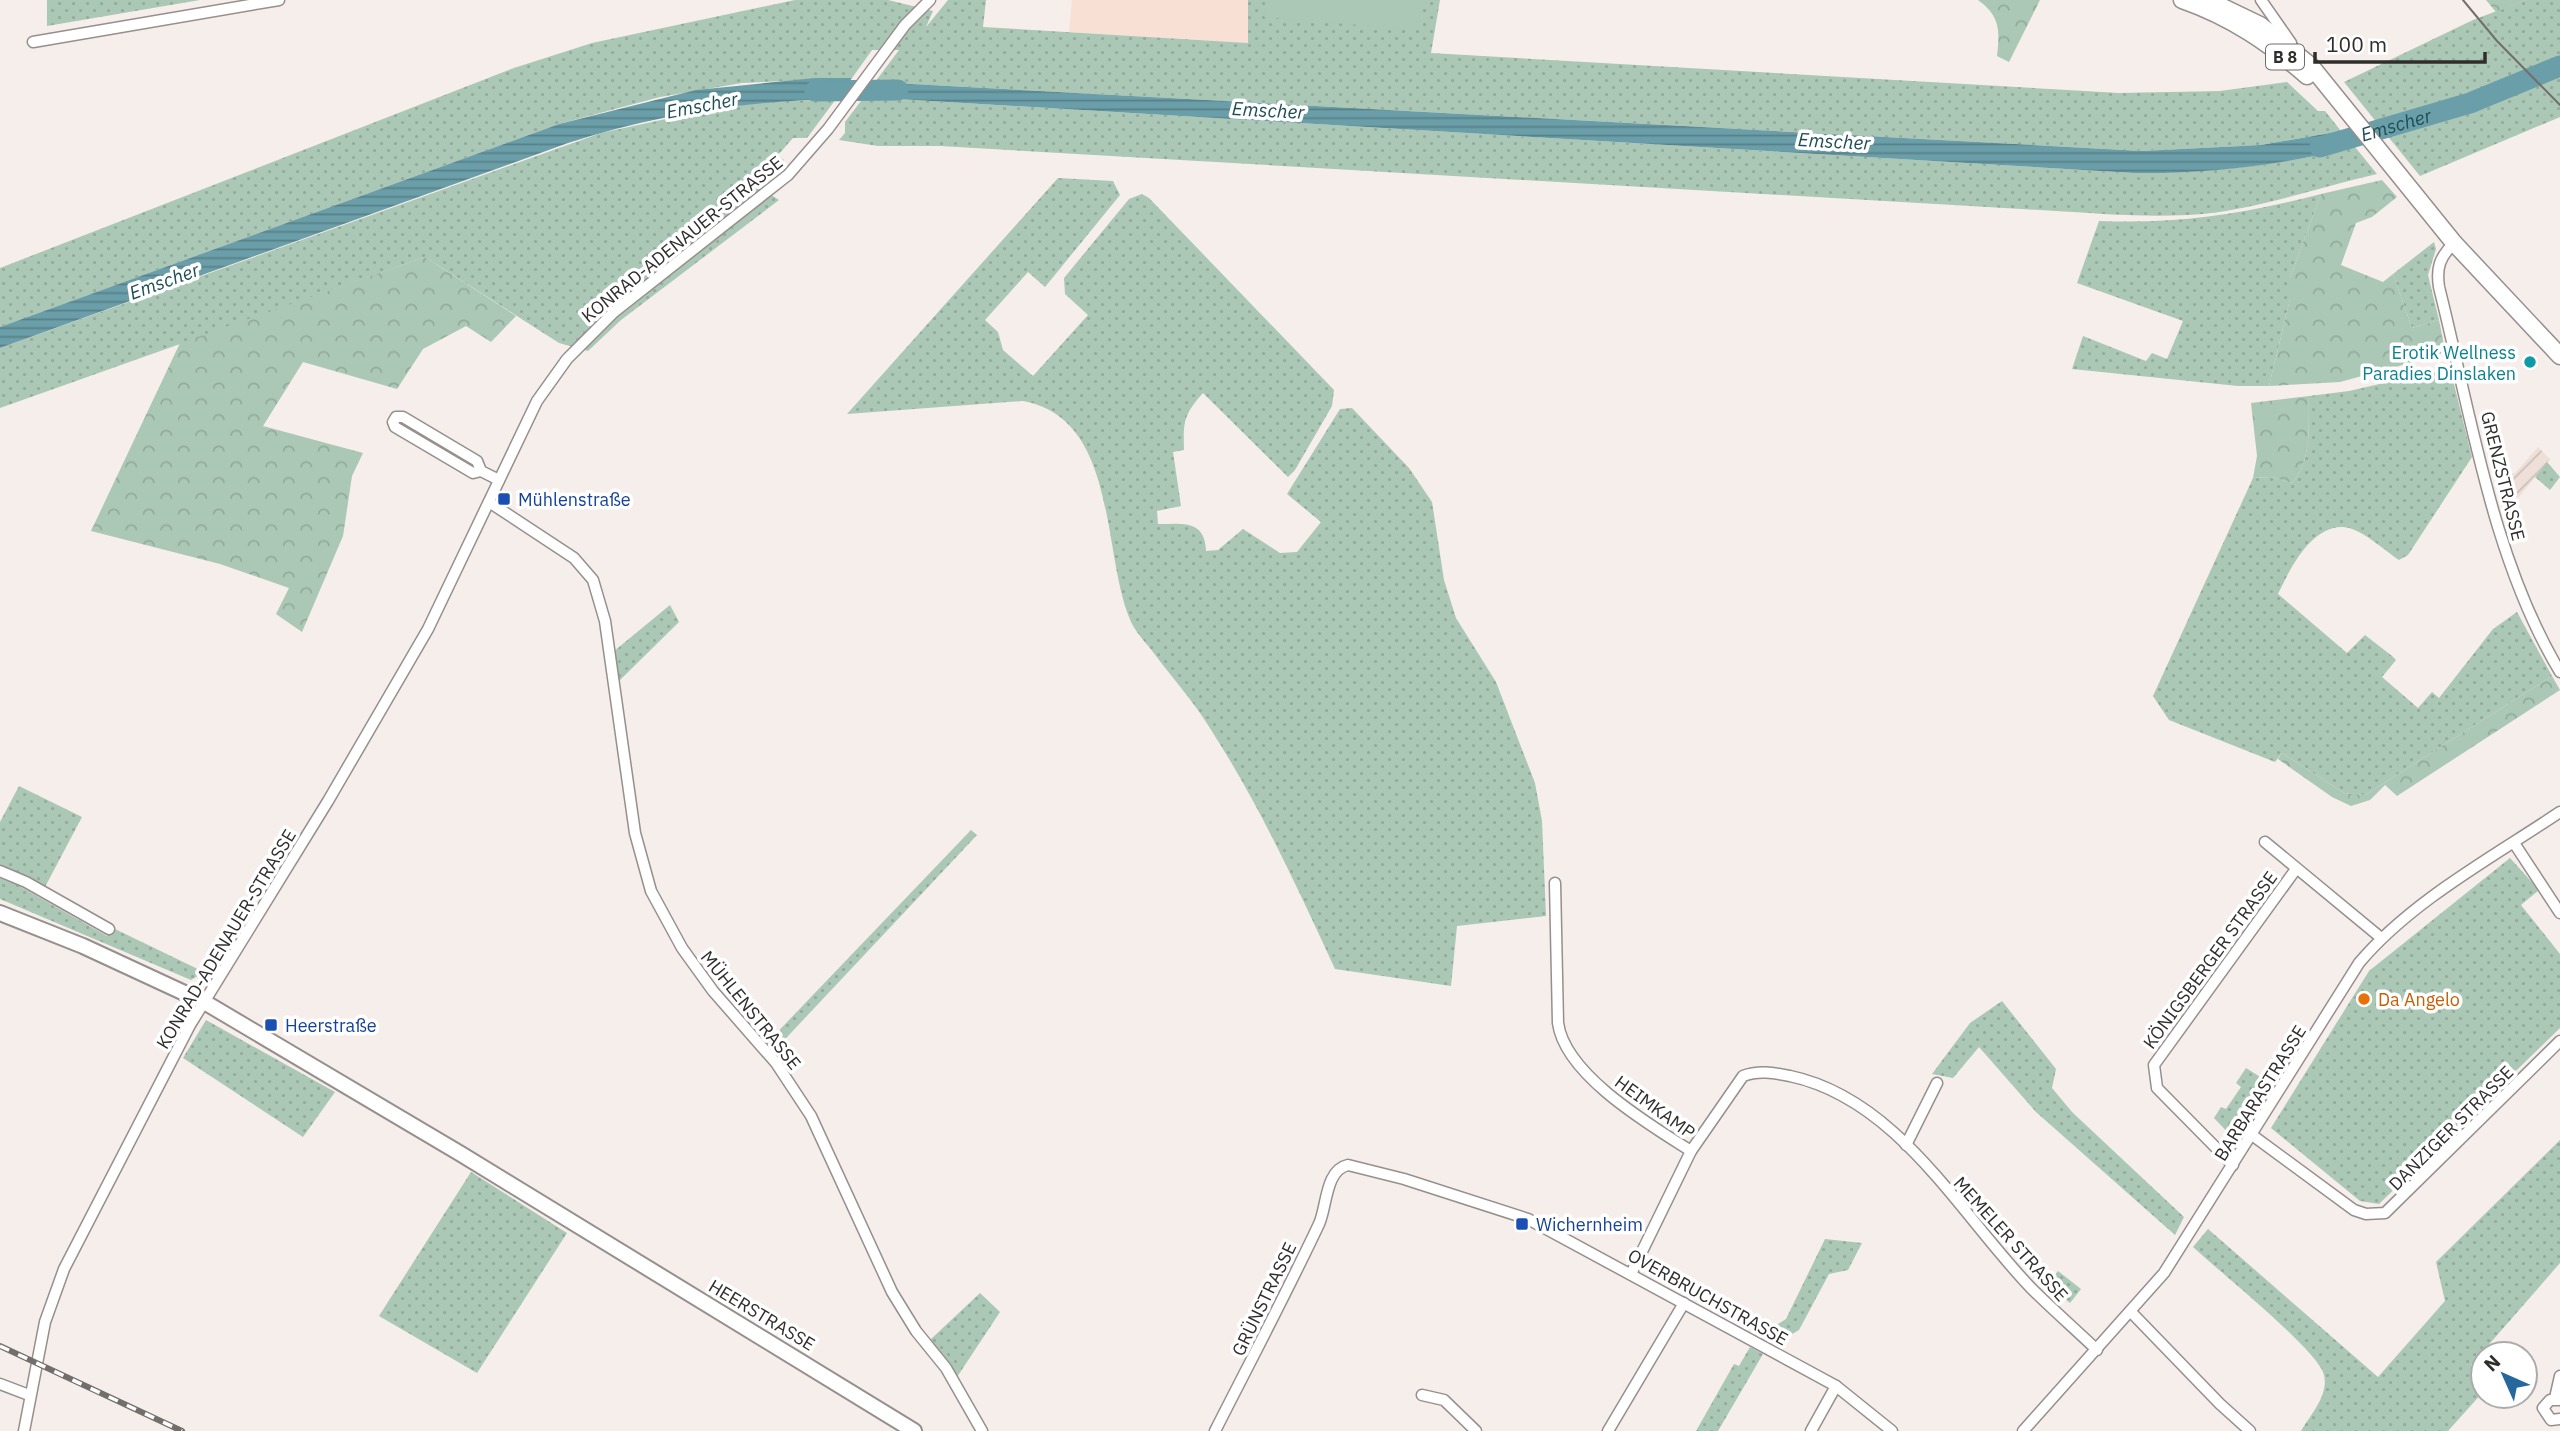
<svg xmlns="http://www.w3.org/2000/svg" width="2560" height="1431" font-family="'IBM Plex Sans',sans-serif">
	<defs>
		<pattern id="industrial-furrows" width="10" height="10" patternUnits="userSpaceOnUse" patternTransform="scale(1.75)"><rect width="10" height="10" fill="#efdfd9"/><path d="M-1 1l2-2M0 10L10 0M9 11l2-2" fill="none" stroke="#cdc0ba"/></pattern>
		<pattern id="green-dots" width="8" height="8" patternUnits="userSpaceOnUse" patternTransform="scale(1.75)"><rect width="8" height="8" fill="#abc7b5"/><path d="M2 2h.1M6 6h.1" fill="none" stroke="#93ab9c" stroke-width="1.8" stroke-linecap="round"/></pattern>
		<pattern id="forest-crowns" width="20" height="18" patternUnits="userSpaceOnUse" patternTransform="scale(1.75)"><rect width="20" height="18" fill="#abc7b5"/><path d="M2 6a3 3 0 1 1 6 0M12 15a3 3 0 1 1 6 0" fill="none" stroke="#93ab9c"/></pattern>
		<pattern id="water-rules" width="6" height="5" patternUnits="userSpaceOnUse" patternTransform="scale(1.75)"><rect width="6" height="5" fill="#6a9ea8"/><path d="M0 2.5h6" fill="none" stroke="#588189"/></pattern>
	</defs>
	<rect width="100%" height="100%" fill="#f6eeeb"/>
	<path fill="url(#industrial-furrows)" d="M2538,447L2550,459L2518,498L2502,502L2497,477L2515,473Z"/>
	<path fill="#f8e0d5" d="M1072,0H1248V43L1069,32Z"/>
	<g fill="url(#green-dots)">
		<path d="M47,0H200L47,26Z"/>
		<path d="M795,0H888L933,11L926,27L948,0H986L983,27L1248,43V0H1440L1431,53L2119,93L2220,91L2287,82L2318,111H2325L2341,131L2261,145L2142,151L875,82L899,50H872L852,78L742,83L660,97L559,124L0,327V268L514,68L592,43Z"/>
		<path d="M2526,0H2560V117L2420,176L2344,82L2473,20Z"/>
		<path d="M864,97L2134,173C2210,173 2282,165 2355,147L2377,174C2319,187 2262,208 2203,214C2154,218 2105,214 2056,211L940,146H878L839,140L845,133V122Z"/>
		<path d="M836,99L807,138H793L778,155L784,160L755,184L779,200L621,320L588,351L559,343L425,257L0,408V348L601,133L712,109L765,102Z"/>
		<path d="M1058,178L1113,181L1120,195L1045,287L1028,272L985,320L998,332L1003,350L1033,376L1088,315L1065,294L1064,278L1129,199L1142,194L1149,198L1334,390L1332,406L1295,470L1288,477L1203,393C1184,414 1183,422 1184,450L1173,452L1181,506L1157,511L1158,524C1182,524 1205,519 1206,551L1218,550L1243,529L1280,553L1297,552L1321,522L1287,494L1340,409L1352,408L1409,468L1432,502L1444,580L1456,618L1496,682L1535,783L1542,821L1546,916L1457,926L1451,986L1335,969C1298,889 1261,808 1213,733C1197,706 1175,681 1156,656C1147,643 1134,632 1129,617C1102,549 1117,418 1023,401L847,414Z"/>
		<path d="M2321,194L2290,278V299L2269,386H2238L2072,369L2083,336L2146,361L2152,353L2167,359L2183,321L2077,283L2099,221C2181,224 2242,214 2321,194Z"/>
		<path d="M2434,242L2436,249L2428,275L2439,320L2412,328L2393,274Z"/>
		<path d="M2450,368L2472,457L2408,555L2399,560C2384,550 2361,528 2343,527C2310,526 2289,571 2278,594L2347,653L2365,635L2392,656L2396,660L2382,677L2418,708L2432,692L2439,698L2493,629L2517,612L2552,676L2365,795L2344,793L2282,753L2275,762L2169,720L2153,696L2253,478L2271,477L2292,483C2313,459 2308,425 2309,396L2349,391Z"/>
		<path d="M2547,462L2560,477L2550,490L2535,477Z"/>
		<path d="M670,605L679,622L618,682L613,652Z"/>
		<path d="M19,786L82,817L45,887L0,865V822Z"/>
		<path d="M971,830L977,835L773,1052L766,1044Z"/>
		<path d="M2510,858L2539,890L2521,905L2560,954V1028L2379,1204L2360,1201L2271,1128L2369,971Z"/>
		<path d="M0,875L107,936L115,929L204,972L191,980L0,899Z"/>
		<path d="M2002,1001L2056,1069L2052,1088L2072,1112L2184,1217L2175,1235L2036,1112L1979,1047L1953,1078L1932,1074L1970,1023Z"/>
		<path d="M206,1020L335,1092L303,1137L183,1058Z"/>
		<path d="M2246,1068L2270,1083L2235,1140L2214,1118L2221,1107L2226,1109L2241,1087L2236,1083Z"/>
		<path d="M2560,1140V1263L2471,1365L2483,1376V1392L2448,1431H2301C2311,1414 2331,1393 2323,1372C2313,1347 2218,1270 2193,1247L2208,1229L2378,1377L2445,1301L2436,1262Z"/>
		<path d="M471,1172L567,1233L477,1373L379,1316Z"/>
		<path d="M1825,1239L1862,1243L1848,1270L1829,1274L1799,1330L1780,1341L1764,1333L1786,1319Z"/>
		<path d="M2058,1271L2081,1289L2070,1303L2047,1285Z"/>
		<path d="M980,1293L1000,1312L957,1377L930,1340Z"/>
		<path d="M1750,1347L1763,1354L1718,1431H1696L1734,1364L1739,1366Z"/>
	</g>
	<g fill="url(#forest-crowns)">
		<path d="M1978,0H2040L2009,62L1997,56C2000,30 2000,16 1978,0Z"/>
		<path d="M2486,0H2526L2496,12Z"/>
		<path d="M2382,180L2397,197L2372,217L2356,223L2341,265L2383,282L2393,274L2412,328L2439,320L2445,350L2439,355L2340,382L2269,386L2290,299V278L2321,194Z"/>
		<path d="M425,257L516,316L491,342L466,326L423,349L397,389L303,362L263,426L363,453L352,476L343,536L302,632L276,614L289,588L220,564L91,531L180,343Z"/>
		<path d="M2309,396C2308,425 2313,459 2292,483L2271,477L2253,478L2257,456L2251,403Z"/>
		<path d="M2552,676L2560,690L2397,796L2385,785L2370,800L2351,806L2332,797L2278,759L2282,753L2344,793L2365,795Z"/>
	</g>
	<path fill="#abc7b5" d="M1266,0H1425L1418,30L1264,17Z"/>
	<g fill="url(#water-rules)">
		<path d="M815,78H852L836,99C744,101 656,115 568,143L0,348V327L559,124L696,90Z"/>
		<path d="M875,82L2142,151L2261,145L2341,131L2355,147C2282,165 2210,174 2134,173L864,97Z"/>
	</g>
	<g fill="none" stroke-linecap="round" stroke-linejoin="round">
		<g stroke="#6a9ea8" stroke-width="21">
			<path d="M815,91L898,90"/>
			<path id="s1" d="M2320,147L2470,103L2560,66"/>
		</g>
		<g stroke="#968f8d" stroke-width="13">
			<g id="minor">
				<path d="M2261,0L2291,43"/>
				<path d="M33,42L279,0"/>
				<path d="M2454,243C2440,257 2436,267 2439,287C2471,414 2492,559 2560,672"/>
				<path d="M481,471L473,473L395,427L393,422L396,417H403L477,461L481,471L499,480"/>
				<path d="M489,502L574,558L593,580L605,621L635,833L651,891L682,948L713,991L776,1063L811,1116L892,1292L916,1331L946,1368L982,1431"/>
				<path d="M2265,842L2380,937"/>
				<path d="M2514,843L2560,913"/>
				<path d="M0,871L26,882L109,929"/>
				<path d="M1555,883L1558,1023C1565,1075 1650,1125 1691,1151"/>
				<path d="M2252,1135L2354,1210L2366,1214L2385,1213L2560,1041"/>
				<path d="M1906,1145L1937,1083"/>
				<path d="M2233,1165L2157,1088L2154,1065L2296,869"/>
				<path d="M1631,1274L1691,1151L1743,1076C1759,1070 1774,1073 1790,1076C1898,1099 1959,1213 2031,1288C2052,1309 2075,1329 2097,1350"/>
				<path d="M2131,1312L2220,1404L2250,1431"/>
				<path d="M0,1384L29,1395"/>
				<path d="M1422,1395L1444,1400L1476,1431"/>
				<path d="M2555,1398L2560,1376"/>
				<path d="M2560,1400H2550L2543,1408L2551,1420L2560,1419"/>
				<path d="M24,1431L45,1322L64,1269L190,1025L328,801L428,629L537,401L567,359L614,312L788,175L828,129L905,25L930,0"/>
				<path d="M1215,1431C1250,1362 1286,1294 1319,1224C1327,1207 1325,1170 1348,1165L1404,1179L1528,1219L1836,1386L1892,1431"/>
				<path d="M1608,1431L1684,1303"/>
				<path d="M1811,1431L1836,1386"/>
				<path d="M2023,1431L2164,1273L2359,963C2411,901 2493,857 2560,812"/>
			</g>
		</g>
		<g stroke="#968f8d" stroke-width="18">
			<path id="secondary" d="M0,913L83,946L206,1003L461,1154L914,1431"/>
		</g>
		<g stroke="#968f8d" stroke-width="19">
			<g id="primary">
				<path d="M2182,0C2231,17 2269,43 2307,76"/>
				<path d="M2208,0L2260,25L2311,66L2454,243L2560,356"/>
			</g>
		</g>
		<use href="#minor" stroke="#fff" stroke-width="10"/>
		<use href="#secondary" stroke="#fff" stroke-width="14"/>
		<use href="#primary" stroke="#fff" stroke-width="16"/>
		<path stroke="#726e6b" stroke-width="2" d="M2463,0L2497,41L2560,105"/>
		<g stroke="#726e6b" stroke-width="6">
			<path id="rail" d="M0,1346L182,1431"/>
		</g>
		<use href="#rail" stroke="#fff" stroke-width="3.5" stroke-dasharray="10" stroke-linecap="butt"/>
	</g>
	<circle fill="#0f9aa8" stroke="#fff" stroke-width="2.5" cx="2530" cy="362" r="7"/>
	<g fill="#1a4fb4" stroke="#fff" stroke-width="2.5">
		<rect x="497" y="492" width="14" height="14" rx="3.5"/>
		<rect x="264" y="1018" width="14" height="14" rx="3.5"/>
		<rect x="1515" y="1217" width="14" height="14" rx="3.5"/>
	</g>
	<circle fill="#e8710a" stroke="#fff" stroke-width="2.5" cx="2364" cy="999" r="7"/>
	<g text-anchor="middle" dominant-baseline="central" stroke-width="7" stroke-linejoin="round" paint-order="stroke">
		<rect fill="#fff" stroke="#6e6d6b" stroke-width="2" x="2266" y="44.5" width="38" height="25" rx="5"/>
		<g font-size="16" font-weight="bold" fill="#302e2c">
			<text x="2285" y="57">B 8</text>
		</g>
		<g font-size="18" fill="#302e2c" stroke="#fff">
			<text transform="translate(682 239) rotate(-39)">KONRAD-ADENAUER-STRASSE</text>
			<text transform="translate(2503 476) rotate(76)">GRENZSTRASSE</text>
			<text transform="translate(226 939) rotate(-59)">KONRAD-ADENAUER-STRASSE</text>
			<text transform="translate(2210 960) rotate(-54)">KÖNIGSBERGER STRASSE</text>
			<text transform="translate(751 1010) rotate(51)">MÜHLENSTRASSE</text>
			<text transform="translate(2260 1093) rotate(-58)">BARBARASTRASSE</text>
			<text transform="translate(1655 1107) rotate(36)">HEIMKAMP</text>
			<text transform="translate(2451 1128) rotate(-45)">DANZIGER STRASSE</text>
			<text transform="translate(2011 1239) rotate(48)">MEMELER STRASSE</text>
			<text transform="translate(1708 1297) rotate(29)">OVERBRUCHSTRASSE</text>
			<text transform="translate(1264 1299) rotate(-64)">GRÜNSTRASSE</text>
			<text transform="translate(762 1315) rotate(31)">HEERSTRASSE</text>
		</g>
		<g font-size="18" fill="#0d838f" stroke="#fff" text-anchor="end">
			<text x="2516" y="352">Erotik Wellness<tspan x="2516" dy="21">Paradies Dinslaken</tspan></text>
		</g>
		<g font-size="18" fill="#164399" stroke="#fff" text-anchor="start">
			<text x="518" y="499">Mühlenstraße</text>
			<text x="285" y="1025">Heerstraße</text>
			<text x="1536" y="1224">Wichernheim</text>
		</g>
		<g font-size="18" fill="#c56008" stroke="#fff" text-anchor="start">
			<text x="2378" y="999">Da Angelo</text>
		</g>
		<g font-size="19" font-style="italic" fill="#1e4d55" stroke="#fff">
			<text transform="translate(702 105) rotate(-11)">Emscher</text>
			<text transform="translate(1268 110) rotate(3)">Emscher</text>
			<text stroke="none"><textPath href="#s1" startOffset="79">Emscher</textPath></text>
			<text transform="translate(1834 141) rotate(3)">Emscher</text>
			<text transform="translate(164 281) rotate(-20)">Emscher</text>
		</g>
	</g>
	<g transform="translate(2504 1375) rotate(315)"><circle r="33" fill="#ffffff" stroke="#acabab" stroke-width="2"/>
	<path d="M0-5L12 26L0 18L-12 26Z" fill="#26679d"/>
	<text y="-10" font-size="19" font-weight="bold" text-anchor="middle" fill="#302e2c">N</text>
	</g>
	<path d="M2315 52v10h170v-10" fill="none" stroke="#302e2c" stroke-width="3.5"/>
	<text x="2326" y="52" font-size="21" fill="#302e2c" stroke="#ffffff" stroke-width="5" paint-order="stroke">100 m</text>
</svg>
